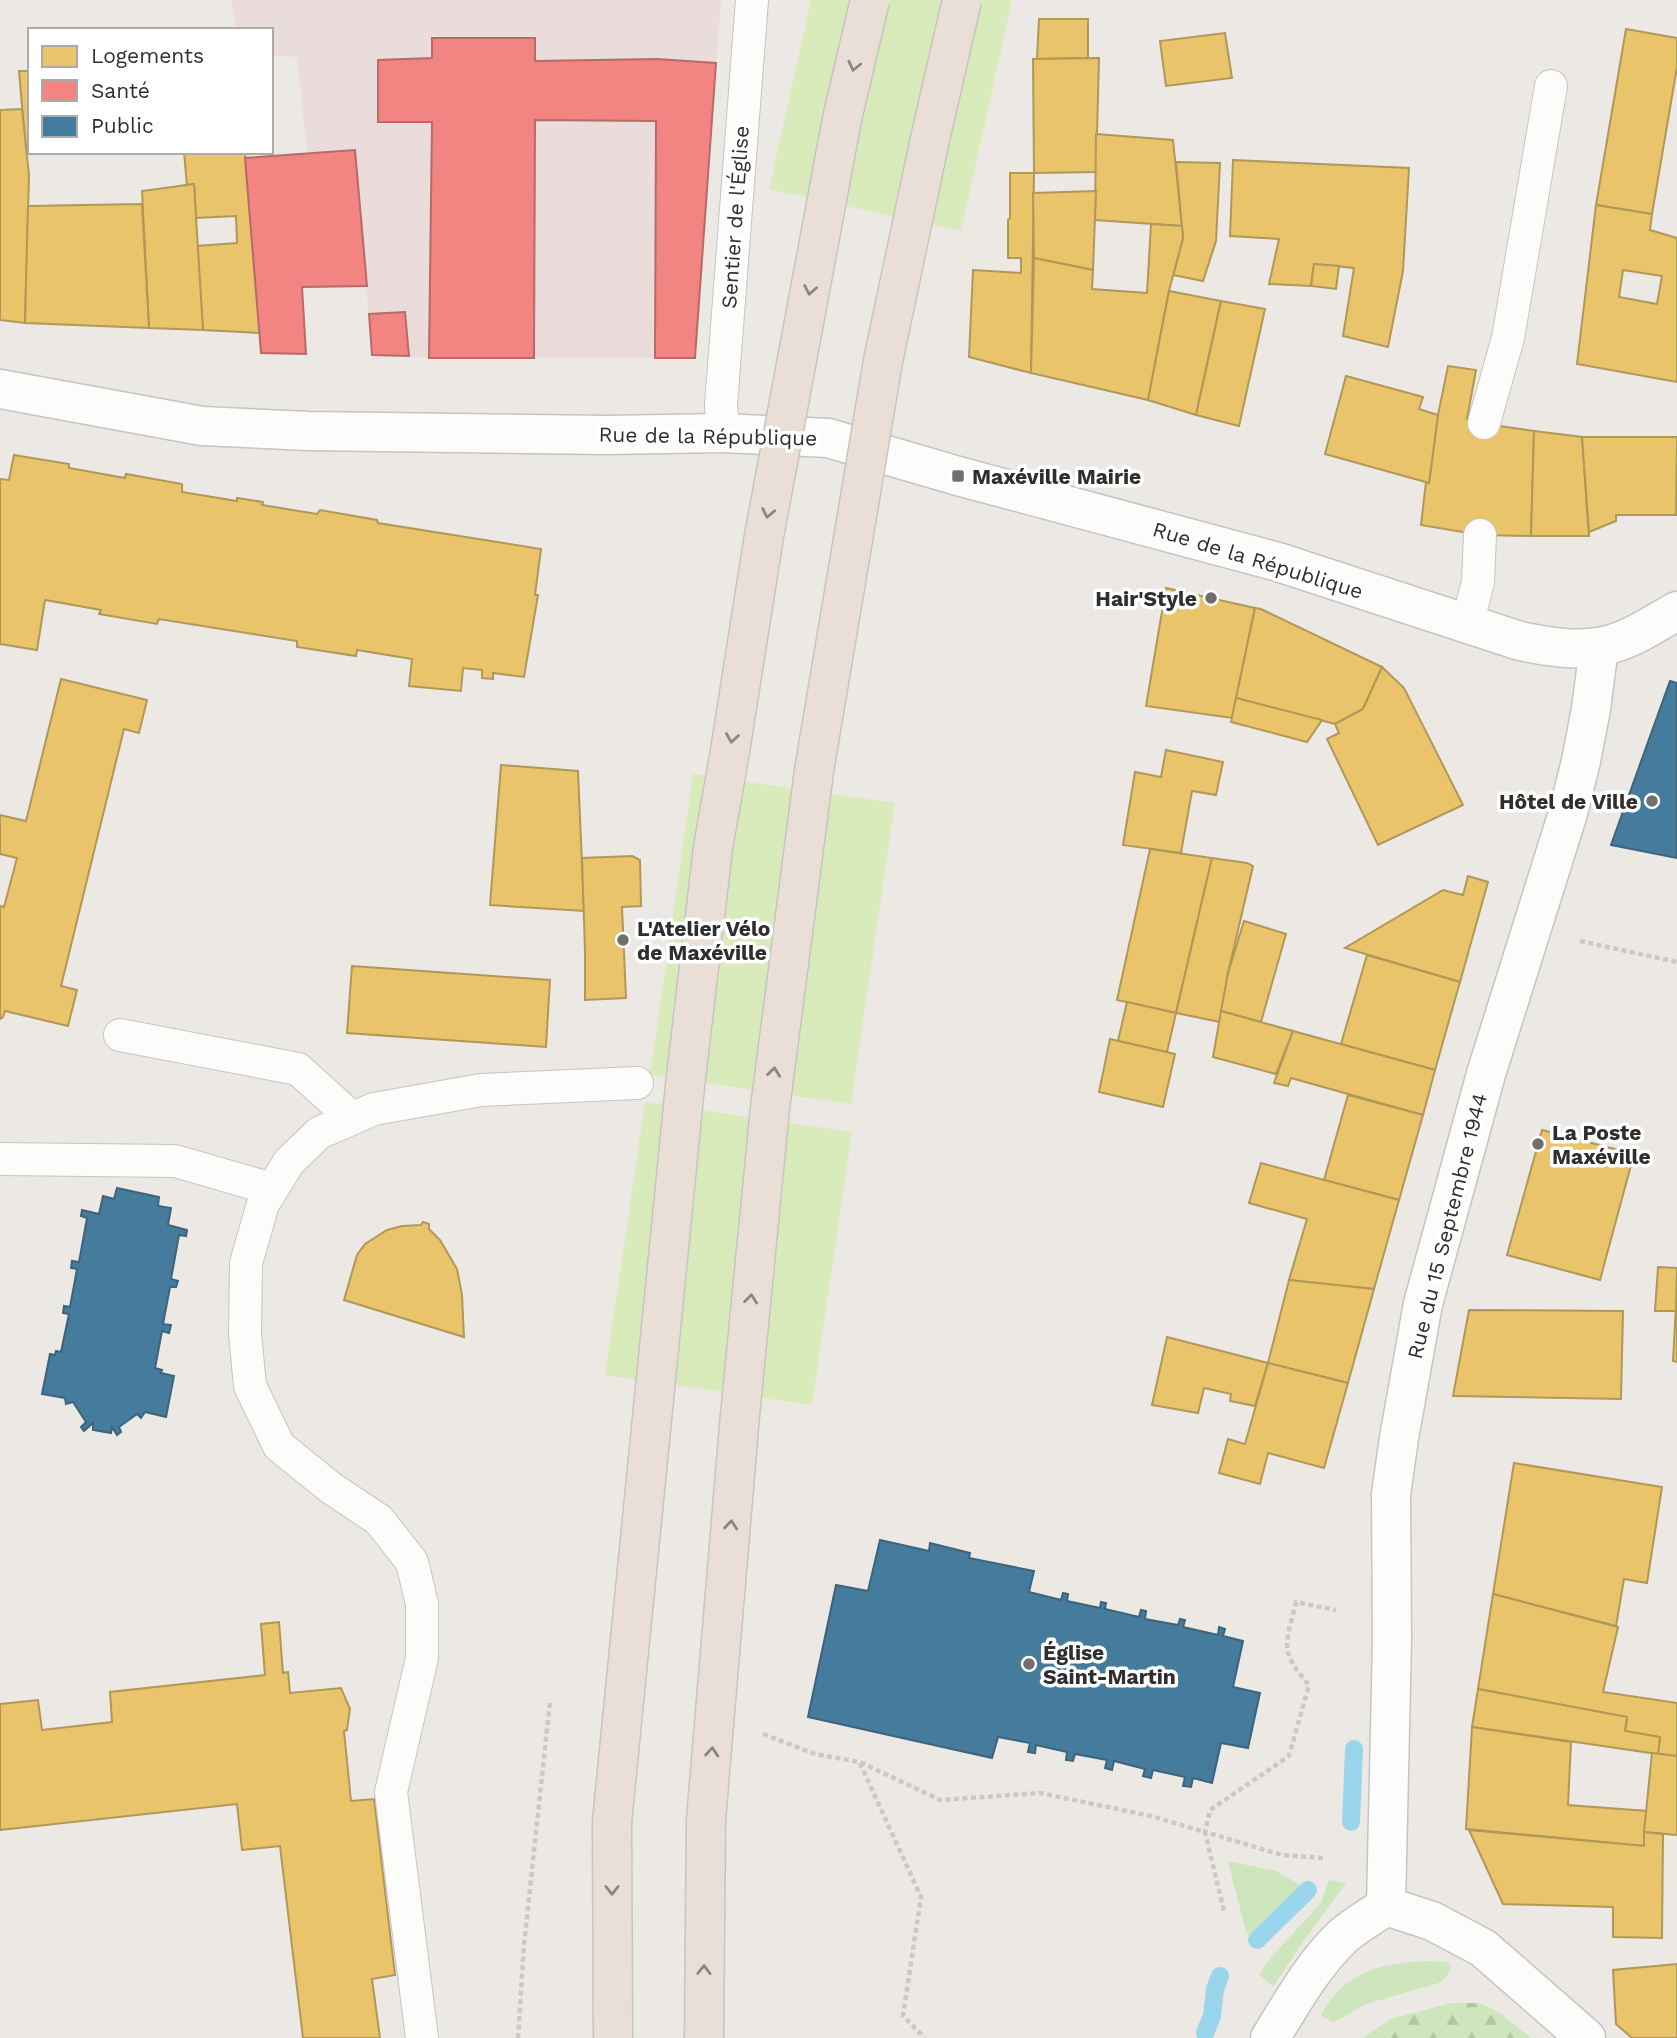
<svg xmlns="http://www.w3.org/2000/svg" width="1677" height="2038" font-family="'Work Sans',sans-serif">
	<defs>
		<pattern id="forest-firs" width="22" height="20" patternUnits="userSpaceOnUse" patternTransform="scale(1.75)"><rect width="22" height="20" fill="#cee6be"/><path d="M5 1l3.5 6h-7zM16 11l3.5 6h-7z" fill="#b1c6a4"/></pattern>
	</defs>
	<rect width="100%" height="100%" fill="#ece8e4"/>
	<path fill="#e9dcdb" d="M231,0H721L695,358H429L372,355L355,150L307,154L297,57L271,55V30H237Z"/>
	<g fill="#cee6be">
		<path d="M1228,1861L1276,1871L1300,1885L1250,1939L1245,1928Z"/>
		<path d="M1329,1880L1346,1883L1305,1939L1273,1987L1259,1974L1273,1955L1321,1903Z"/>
		<path d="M1430,1961L1449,1962L1451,1967L1446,1977L1439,1983L1366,2004L1333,2023L1321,2015C1345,1970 1383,1963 1430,1961Z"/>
	</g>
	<path fill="url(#forest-firs)" d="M1451,2003H1479L1500,2013L1531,2038H1363L1391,2019Z"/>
	<g fill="#d9eabb">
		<path d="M811,0H1012L961,231L769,189Z"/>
		<path d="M693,774L895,803L851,1104L650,1075Z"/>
		<path d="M645,1102L852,1132L812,1405L605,1375Z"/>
	</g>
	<g fill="#e9c46a" stroke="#b19758" stroke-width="2" fill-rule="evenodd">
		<path d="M1039,19H1088V58L1037,59Z"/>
		<path d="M1626,29L1677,38V67L1652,214L1596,205Z"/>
		<path d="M1225,33L1232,78L1166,86L1160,41Z"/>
		<path d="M1099,58L1096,172L1034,173L1033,59Z"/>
		<path d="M19,71H30V152H26Z"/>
		<path d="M22,109L29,175L25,323L0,320V110Z"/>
		<path d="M1096,134L1173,140L1182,226L1095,220Z"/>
		<path d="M184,152H245L260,333L203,330L197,246L237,243L236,216L196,218L194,184L187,186Z"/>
		<path d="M1233,160L1409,168L1403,271L1388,347L1343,336L1354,268L1314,264L1311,286L1269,284L1279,239L1230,236Z"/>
		<path d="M1176,162L1220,163L1216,241L1203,281L1173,275L1183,238Z"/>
		<path d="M1010,173H1034L1031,373L969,357L973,270L1021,273V258H1008V220L1010,218Z"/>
		<path d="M194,184L203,330L149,328L142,191Z"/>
		<path d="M1096,191L1093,270L1034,258L1033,193Z"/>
		<path d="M142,204L149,328L25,323L28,206Z"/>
		<path d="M1596,205L1652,214L1650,230L1677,238V382L1577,364ZM1623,270L1662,276L1657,304L1619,297Z"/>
		<path d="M1151,224L1182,226L1183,238L1169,291L1148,400L1031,373L1034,258L1093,270L1092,289L1147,293Z"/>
		<path d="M1314,264L1339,266L1336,289L1311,286Z"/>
		<path d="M1169,291L1221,301L1196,415L1148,400Z"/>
		<path d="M1221,301L1265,309L1239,426L1196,415Z"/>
		<path d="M1448,366L1476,370L1467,419L1499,426L1534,431L1531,536L1480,535L1421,525L1426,482L1429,483L1438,415Z"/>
		<path d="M1346,376L1423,397L1419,409L1438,415L1429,483L1325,454Z"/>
		<path d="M1534,431L1582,437L1589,536H1531Z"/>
		<path d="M1582,437H1677L1676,515H1616V521L1589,532Z"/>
		<path d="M14,455L69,464V468L125,478L126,474L182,484V492L237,501V498L263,502L262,505L317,514L320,510L377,520L378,523L541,549L535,595H538L524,677L493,673V679L482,678V670L463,668L461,691L409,686L412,659L357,650L356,656L297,647V641L159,619L157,624L99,614L101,610L45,600L37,650L0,644V479L9,480Z"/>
		<path d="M1166,588L1255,608L1232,718L1146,706Z"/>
		<path d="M1255,608L1261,609L1382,667L1363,709L1335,724L1236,698Z"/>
		<path d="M1382,667L1404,688L1463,805L1378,845L1327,739L1339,733L1335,724L1363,709Z"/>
		<path d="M61,679L147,700L139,733L124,729L61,986L77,990L68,1026L5,1011L3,1017L0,1019V906L4,907L17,858L0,854V815L26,821Z"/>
		<path d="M1236,698L1322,720L1307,742L1231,722Z"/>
		<path d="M1166,750L1223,762L1216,795L1192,791L1181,853L1123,845L1135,772L1161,777Z"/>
		<path d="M501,765L578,771L584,911L490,905Z"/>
		<path d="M1150,849L1212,858L1176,1013L1117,1000Z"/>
		<path d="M632,856L640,860L641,906L622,907L626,998L585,1000V952L582,858Z"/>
		<path d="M1212,858L1247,863L1253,866L1228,973L1220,1022L1176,1013Z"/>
		<path d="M1468,876L1488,882L1460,982L1345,948L1443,890L1463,895Z"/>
		<path d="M1244,921L1286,934L1261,1022L1221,1011L1228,973Z"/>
		<path d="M1367,955L1460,982L1435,1070L1341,1044Z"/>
		<path d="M352,966L550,980L546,1047L347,1033Z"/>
		<path d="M1127,1002L1176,1013L1167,1052L1118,1041Z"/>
		<path d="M1221,1011L1293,1031L1276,1074L1213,1057Z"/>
		<path d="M1293,1031L1435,1070L1423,1115L1291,1078L1288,1086L1274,1083Z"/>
		<path d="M1110,1039L1175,1054L1163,1107L1099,1092Z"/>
		<path d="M1348,1095L1423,1115L1399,1200L1324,1180Z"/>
		<path d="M1542,1130L1634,1154L1600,1280L1507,1255Z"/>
		<path d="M1261,1163L1399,1200L1374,1289L1289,1280L1307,1219L1249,1203Z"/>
		<path d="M423,1222L429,1224V1229L440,1240L457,1269L462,1295L464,1337L344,1300L357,1255L365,1244L387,1230L402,1226L421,1225Z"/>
		<path d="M1658,1267L1677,1268L1676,1311H1655Z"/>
		<path d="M1289,1280L1374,1289L1348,1383L1268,1363Z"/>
		<path d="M1676,1305L1677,1306V1362L1673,1361Z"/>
		<path d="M1469,1310L1623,1311L1621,1399L1453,1396Z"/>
		<path d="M1167,1337L1268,1363L1255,1406L1230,1401L1231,1394L1204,1388L1198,1413L1152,1405Z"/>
		<path d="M1268,1363L1348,1383L1324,1468L1268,1453L1260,1484L1219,1473L1228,1439L1245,1444Z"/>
		<path d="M1514,1463L1662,1487L1647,1583L1624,1579L1616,1626L1493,1594Z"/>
		<path d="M1493,1594L1618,1627L1603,1692L1677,1703V1756L1658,1754L1660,1737L1625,1731L1627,1717L1478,1689Z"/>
		<path d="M279,1622L283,1673L288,1672L290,1693L341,1688L350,1709L347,1730L344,1731L351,1801L374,1799L395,1975L372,1979L380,2038H303L280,1846L242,1850L237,1804L0,1830V1704L38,1700L42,1730L112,1722L110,1692L265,1675L261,1624Z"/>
		<path d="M1478,1689L1627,1717L1625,1731L1660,1737L1658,1754L1472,1727Z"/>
		<path d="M1472,1727L1571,1742L1568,1805L1647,1811L1644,1846L1466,1829Z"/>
		<path d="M1652,1753L1677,1756V1835L1644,1832Z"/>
		<path d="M1469,1830L1644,1846V1832L1663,1834L1662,1938L1613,1937V1907L1503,1904Z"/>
		<path d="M1677,1964V2038H1632L1616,2024L1613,1970Z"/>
	</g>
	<g fill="#f28482" stroke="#b76a69" stroke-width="2">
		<path d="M432,38H535V61L657,59L716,63L695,358H655L656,121L535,120L534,358H429L432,122H378V60L432,58Z"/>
		<path d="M355,150L367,286L302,287L306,354L261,353L245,158Z"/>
		<path d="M405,312L409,356L372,355L369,314Z"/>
	</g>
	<g fill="#457b9d" stroke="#3e647c" stroke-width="2">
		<path d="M1670,681L1677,683V858L1611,845Z"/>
		<path d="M117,1188L159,1197L158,1206L171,1208L168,1225L187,1230L186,1236L179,1235L171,1279L178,1281L176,1287H170L163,1324L171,1325L169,1333L162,1331L155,1368L162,1370L161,1373L174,1376L166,1417L145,1412L141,1418L137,1414L119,1427L121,1432L117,1435L112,1427L111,1433L93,1430V1423L84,1431L81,1427L86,1422L73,1402L66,1404L65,1398L42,1394L50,1354L55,1355L56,1351L61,1352L69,1314L63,1313L64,1306L70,1307L77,1269L71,1268L72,1261L79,1262L87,1218L81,1216L82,1210L99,1214L103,1196L114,1199Z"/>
		<path d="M880,1540L929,1551L930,1543L970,1553L969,1558L1034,1571L1029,1592L1061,1600L1063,1593L1068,1594L1067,1601L1100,1608L1101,1602L1106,1603L1105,1609L1139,1617L1141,1610L1146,1611L1145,1619L1178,1625L1180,1619L1185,1620L1183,1627L1218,1635L1219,1627L1225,1629L1223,1636L1243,1641L1233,1687L1260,1693L1248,1748L1221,1743L1212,1783L1193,1778L1191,1787L1183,1786L1185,1777L1153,1770L1151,1778L1143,1776L1145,1769L1114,1761L1112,1770L1105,1768L1107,1760L1075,1754L1073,1761L1066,1760L1067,1752L1036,1745L1035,1753L1028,1752L1030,1743L998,1737L992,1758L808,1717L836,1585L868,1591Z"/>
	</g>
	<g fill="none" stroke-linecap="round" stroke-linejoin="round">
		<g stroke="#99d6ec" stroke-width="18">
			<path d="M1351,1822L1354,1749"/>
			<path d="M1257,1940L1308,1890"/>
			<path d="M1205,2033L1212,2016L1215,1989L1220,1976"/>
		</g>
		<g stroke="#c5c4c5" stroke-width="34">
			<g id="service">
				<path d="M1484,423L1508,338L1551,86"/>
				<path d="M723,433L721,405L752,0"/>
				<path d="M1467,625L1478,582L1480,535"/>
				<path d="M120,1035L298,1069L352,1118"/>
				<path d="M0,1159L175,1161L272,1189"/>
				<path d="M422,2038L391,1792L422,1658V1604L412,1562L379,1520L331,1488L279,1446L250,1386L245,1334L246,1263L263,1204L289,1162L319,1133L374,1109L481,1090L637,1083"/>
			</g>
		</g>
		<g stroke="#c5c4c5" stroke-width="41">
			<path id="minor" d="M1386,1906L1432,1921L1483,1948L1586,2038"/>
		</g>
		<g stroke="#c5c4c5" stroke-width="41">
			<g id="tertiary">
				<path d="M0,389L202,426L308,431L608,435L723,433L828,438L958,476L1278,562L1520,641C1554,648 1590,654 1623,640C1642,633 1660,620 1677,611"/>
				<path d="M1270,2038C1292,2003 1312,1966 1342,1937C1355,1925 1372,1916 1386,1906L1392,1640L1391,1494L1399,1438L1423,1304L1486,1074L1568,813L1581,761L1591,709L1599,647"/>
			</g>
		</g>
		<g stroke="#c6c5c4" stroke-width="41">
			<g id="motorway">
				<path d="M612,1822L613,2038"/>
				<path d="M704,2038L706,1820"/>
			</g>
		</g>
		<g stroke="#c9c9c8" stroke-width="4.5" stroke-dasharray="5 3.5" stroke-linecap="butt">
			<path d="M1580,941L1677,962"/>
			<path d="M763,1734L815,1754L860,1762L940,1800L1040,1793L1151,1816L1205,1832L1224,1911"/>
			<path d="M860,1763L921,1897L903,2016L925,2038"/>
			<path d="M1323,1858L1282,1855L1205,1832L1210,1810L1289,1756L1309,1685C1278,1649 1286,1645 1296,1602L1336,1610"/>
			<path d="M518,2038L524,1945L550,1701"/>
		</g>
		<use href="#service" stroke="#fcfcfb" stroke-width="32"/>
		<use href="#minor" stroke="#fcfcfb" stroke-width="38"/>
		<use href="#tertiary" stroke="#fcfcfb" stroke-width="38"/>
		<use href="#motorway" stroke="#eadfd6" stroke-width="38"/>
		<g stroke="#c6c5c4" stroke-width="41" stroke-linecap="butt">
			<g id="motorway-bridge">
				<path d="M706,1820L740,1415L770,1108L814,771L883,361L930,139L962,0"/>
				<path d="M612,1822L685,1086L713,848L730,751L764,536L842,119L870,0"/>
			</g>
		</g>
		<use href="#motorway-bridge" stroke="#eadfd6" stroke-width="38"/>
	</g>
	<defs><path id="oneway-chevron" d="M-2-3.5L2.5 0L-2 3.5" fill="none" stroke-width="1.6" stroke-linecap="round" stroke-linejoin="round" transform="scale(1.75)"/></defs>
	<g stroke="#8c8682">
		<use href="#oneway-chevron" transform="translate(854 66) rotate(103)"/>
		<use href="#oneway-chevron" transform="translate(810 290) rotate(101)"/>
		<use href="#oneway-chevron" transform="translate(768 513) rotate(101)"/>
		<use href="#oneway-chevron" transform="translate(732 738) rotate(99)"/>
		<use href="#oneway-chevron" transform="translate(774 1072) rotate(-83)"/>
		<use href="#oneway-chevron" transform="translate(751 1299) rotate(-84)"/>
		<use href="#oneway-chevron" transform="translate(731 1525) rotate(-85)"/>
		<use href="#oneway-chevron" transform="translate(712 1752) rotate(-85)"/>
		<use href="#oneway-chevron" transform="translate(612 1890) rotate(90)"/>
		<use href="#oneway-chevron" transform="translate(704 1970) rotate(-89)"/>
	</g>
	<g fill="#706f6e" stroke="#fff" stroke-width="2.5">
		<rect x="951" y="469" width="14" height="14" rx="3.5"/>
		<circle cx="1211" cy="598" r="7"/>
		<circle cx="1652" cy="801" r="7"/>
		<circle cx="623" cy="940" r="7"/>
		<circle cx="1538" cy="1144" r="7"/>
		<circle cx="1029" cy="1664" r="7"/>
	</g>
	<g text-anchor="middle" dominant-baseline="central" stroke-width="7" stroke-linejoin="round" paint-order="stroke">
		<g font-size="21" fill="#2e2e2e" stroke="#fff">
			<text transform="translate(735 217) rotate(-86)">Sentier de l'Église</text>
			<text transform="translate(708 436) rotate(1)">Rue de la République</text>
			<text transform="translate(1258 560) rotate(17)">Rue de la République</text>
			<text transform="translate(1447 1226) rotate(-76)">Rue du 15 Septembre 1944</text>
		</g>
		<g font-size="21" font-weight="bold" fill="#2e2e2e" stroke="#fff" text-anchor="start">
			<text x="972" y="476">Maxéville Mairie</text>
			<text x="1197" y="598" text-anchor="end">Hair'Style</text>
			<text x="1638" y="801" text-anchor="end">Hôtel de Ville</text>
			<text x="637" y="928">L'Atelier Vélo<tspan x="637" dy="24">de Maxéville</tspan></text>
			<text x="1552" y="1132">La Poste<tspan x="1552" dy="24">Maxéville</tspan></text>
			<text x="1043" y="1652">Église<tspan x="1043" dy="24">Saint-Martin</tspan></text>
		</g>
	</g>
	<rect x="28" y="28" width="245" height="126" fill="#ffffff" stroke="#ababab" stroke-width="2"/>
	<rect x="42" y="46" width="35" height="21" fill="#e9c46a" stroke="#ababab" stroke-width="2"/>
	<text x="91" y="63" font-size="21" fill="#2e2e2e">Logements</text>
	<rect x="42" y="80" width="35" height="21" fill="#f28482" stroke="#ababab" stroke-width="2"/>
	<text x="91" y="98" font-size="21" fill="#2e2e2e">Santé</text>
	<rect x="42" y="116" width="35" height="21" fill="#457b9d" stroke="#ababab" stroke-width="2"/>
	<text x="91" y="133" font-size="21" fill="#2e2e2e">Public</text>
</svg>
